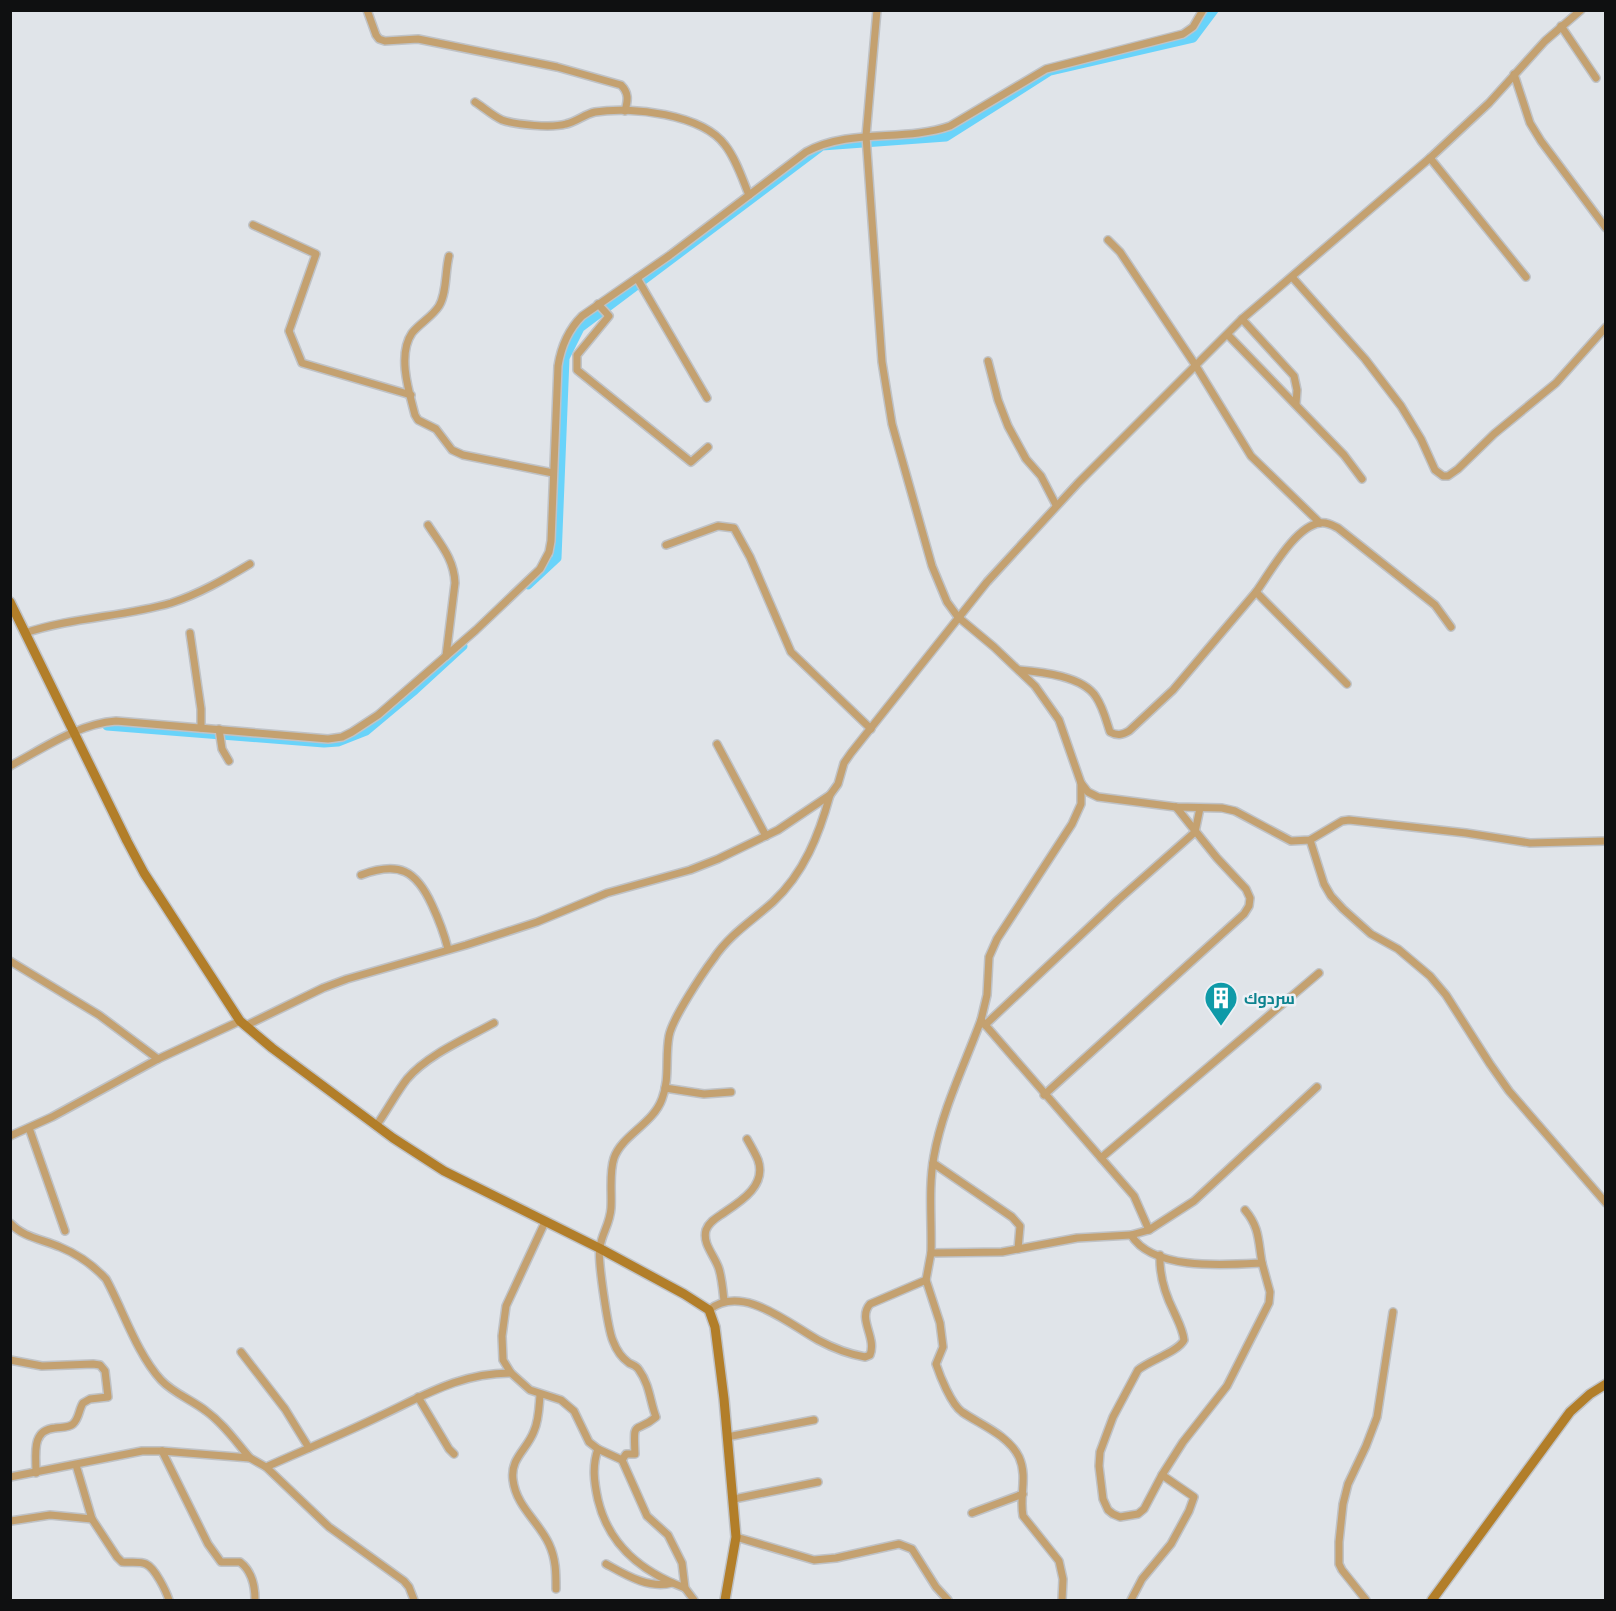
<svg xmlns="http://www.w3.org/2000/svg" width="1616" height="1611" font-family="Poppins,Cairo,sans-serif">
	<rect width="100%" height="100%" fill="#e0e4e9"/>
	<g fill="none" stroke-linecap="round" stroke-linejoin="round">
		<g stroke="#69d3fa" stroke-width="9">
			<path d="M528,585L557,558L565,358L580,328L822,146L946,137L1050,71L1193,38L1214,10"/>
			<path d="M107,726L324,743L338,742L366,731L415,690L463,646"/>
		</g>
		<g stroke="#bfc2c6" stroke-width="10">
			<g id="street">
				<path d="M367,10L376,35L379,39L385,41L418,39L557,67L621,85C629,93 628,100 625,111"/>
				<path d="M877,10L866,136L882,362L892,424L932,566L947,602L958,617L994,647L1035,686L1059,720L1081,783V804L1072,824L997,939L989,957L987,995L981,1020L1101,1158L1319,973"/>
				<path d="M1561,26L1596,78"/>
				<path d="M1514,74L1530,123L1541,141L1606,228"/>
				<path d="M475,102C483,107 493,116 502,120C516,125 552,128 566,124C576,122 585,114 595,112C631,106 702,114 725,145C736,159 742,178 749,195"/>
				<path d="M1430,158L1526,277"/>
				<path d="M253,225L316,254L289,331L302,363L411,395"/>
				<path d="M1108,240L1120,252L1196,366L1251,456L1320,523"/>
				<path d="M449,256C445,271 447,293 439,306C432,317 420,323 412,333C397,355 409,392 415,415L418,420L436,429L452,450L463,455L553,473"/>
				<path d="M1292,277L1365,359L1401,406L1421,439L1435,470L1443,476H1448L1458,469L1494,434L1556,383L1606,327"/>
				<path d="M637,278L707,398"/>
				<path d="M598,304L609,316L577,355V370L691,462L708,447"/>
				<path d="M1242,319L1294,376L1297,390L1296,404"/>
				<path d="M1228,335L1344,455L1362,479"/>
				<path d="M988,361L998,400L1008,426L1026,459L1041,476L1056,505"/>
				<path d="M428,525C441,545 454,559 455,583L446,656"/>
				<path d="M666,545L718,526L734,528L750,557L791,652L871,729"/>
				<path d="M1256,592C1270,573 1295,526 1320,523C1327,522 1332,525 1338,528L1435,605L1451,627"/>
				<path d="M25,633C73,617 123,617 171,603C199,594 225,579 250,564"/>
				<path d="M190,633L201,709V728"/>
				<path d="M1019,670C1042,672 1083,676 1096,697C1103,707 1106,720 1110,732C1117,736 1122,735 1129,731L1173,690L1256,592L1347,684"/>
				<path d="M219,729L222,749L229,761"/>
				<path d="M717,744L766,836"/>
				<path d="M10,766C44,748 77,724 116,721L328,739L342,737L352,732L378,715L476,630L540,569L549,552L551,541L558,366C561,347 568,330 582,316L670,255L806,152C850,128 904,142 950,126L1046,69L1183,34L1193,27L1203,10"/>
				<path d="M1081,783L1088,792L1098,797L1176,807L1222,808L1235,811L1291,841L1310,840L1342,821L1349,820L1466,833L1530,843L1606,841"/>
				<path d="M1310,840L1324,884L1331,896L1343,909L1371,934L1398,949L1430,976L1446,995L1490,1064L1509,1091L1606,1203"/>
				<path d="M361,875C399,861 416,870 432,905C439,920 444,933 448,949"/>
				<path d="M10,961L99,1015L158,1059"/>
				<path d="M985,1025L1118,900L1195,832L1200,808"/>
				<path d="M245,1026L323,988L347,979L466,945L537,922L607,893L690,870L718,859L778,830L830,795L838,784L844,763L851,753L987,582L1079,482L1242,319L1430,158L1489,103L1545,41L1581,10"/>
				<path d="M665,1088L704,1094L731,1092"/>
				<path d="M1044,1095L1244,914L1249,906L1250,898L1246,889L1217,858L1176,807"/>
				<path d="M376,1126C387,1111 396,1093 407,1079C427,1055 467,1038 494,1023"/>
				<path d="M29,1128L65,1231"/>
				<path d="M10,1136L52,1117L158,1059L240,1021"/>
				<path d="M1101,1158L1134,1196L1149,1230"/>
				<path d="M933,1163L1012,1217L1020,1226L1018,1249"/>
				<path d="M1245,1210C1260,1228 1258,1241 1262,1263C1225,1265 1153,1271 1131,1235L1149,1230L1194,1201L1317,1087"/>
				<path d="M545,1222L506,1306L502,1336L503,1360L511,1373L530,1390L561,1400L574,1411L589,1442L598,1449L622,1460L647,1516L668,1535L682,1563L685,1588L694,1600"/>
				<path d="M10,1223C24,1238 42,1239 60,1247C77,1254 94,1266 106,1279C123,1310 137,1354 161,1380C173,1393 192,1400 206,1411C224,1424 236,1442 250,1458L162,1451H142L10,1477"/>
				<path d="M931,1253C932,1221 928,1188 934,1156C942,1110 965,1064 981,1020"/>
				<path d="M1160,1255C1159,1276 1165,1294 1174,1312C1178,1321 1183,1330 1184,1340C1178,1352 1150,1360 1138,1370L1113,1417L1100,1452L1099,1466L1103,1499L1108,1510L1113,1514L1120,1517L1138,1514L1144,1509L1162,1475L1183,1442L1227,1386L1269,1303L1270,1292L1262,1263"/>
				<path d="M926,1280L940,1323L943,1347L936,1364C940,1376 951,1404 962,1412C981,1425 1008,1435 1019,1457C1028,1477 1019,1496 1023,1516L1059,1561L1063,1579L1062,1600"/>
				<path d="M724,1301C723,1291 722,1279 719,1269C715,1256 702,1244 706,1230C709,1222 716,1218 722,1214C740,1202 767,1186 758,1160C755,1153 751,1146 747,1139"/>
				<path d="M709,1310C742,1283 789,1324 818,1340C833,1348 848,1354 865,1357L870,1355C877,1337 857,1319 870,1304L926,1280L931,1253L1002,1252L1077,1238L1131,1235"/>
				<path d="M241,1352L285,1409L309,1448"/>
				<path d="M10,1360L42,1366L93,1364L100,1365L105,1371L108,1397L90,1399L83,1403C79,1409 79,1419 73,1424C69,1428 61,1427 55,1428C31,1430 36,1454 36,1473"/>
				<path d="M540,1395C539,1407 539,1420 534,1431C527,1450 510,1458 513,1480C516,1506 539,1522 549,1544C556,1559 556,1573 556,1589"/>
				<path d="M418,1397L449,1449L454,1454"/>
				<path d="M727,1437L814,1420"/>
				<path d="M598,1449C592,1466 594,1482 598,1500C609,1546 642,1572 685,1588"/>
				<path d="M162,1451L208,1544L221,1562H240C252,1571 255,1586 255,1600"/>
				<path d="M250,1458L266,1467C304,1450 343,1434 380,1416C425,1395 460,1373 511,1373"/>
				<path d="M622,1460L626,1454H635C633,1417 635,1435 656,1417C650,1402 650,1385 639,1370C637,1366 633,1365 629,1363C622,1358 616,1349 613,1341C608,1330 597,1257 600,1247C602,1233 610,1224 611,1208C612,1192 609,1173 614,1158C622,1135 653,1124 662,1099C670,1079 665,1057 669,1036C672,1019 702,974 714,958C729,935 753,920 773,902C804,873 819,835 830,795"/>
				<path d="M76,1465L92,1519L117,1557L122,1562C129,1563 140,1561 146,1564C155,1568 166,1591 169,1600"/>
				<path d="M266,1467L329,1527L404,1581L409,1587L414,1600"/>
				<path d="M734,1499L818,1482"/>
				<path d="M972,1513L1023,1494"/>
				<path d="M11,1521L50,1515L92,1519"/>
				<path d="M736,1537L814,1560L836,1558L899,1544L912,1549L936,1587L948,1600"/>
				<path d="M606,1564C626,1575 648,1589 672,1583"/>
				<path d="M1131,1600L1142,1579L1171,1544L1189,1511L1194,1497L1162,1475"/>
				<path d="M1366,1600L1342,1570L1339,1564V1542L1343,1504L1348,1484L1366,1446L1377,1417L1393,1312"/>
			</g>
		</g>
		<g stroke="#bfc2c6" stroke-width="12">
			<g id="secondary">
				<path d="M10,602L127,841L144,873L240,1021L272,1048L393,1138L444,1171L599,1248L684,1294L709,1310L715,1327L724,1399L736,1537L725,1600"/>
				<path d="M1432,1600L1570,1412L1590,1394L1606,1384"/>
			</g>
		</g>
		<use href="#street" stroke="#c4a170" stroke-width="7"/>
		<use href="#secondary" stroke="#b27e29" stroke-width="9"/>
	</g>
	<defs>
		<g id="building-pin" transform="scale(1.725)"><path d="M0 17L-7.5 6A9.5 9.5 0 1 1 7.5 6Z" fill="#0f9aa8" stroke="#edf1f6"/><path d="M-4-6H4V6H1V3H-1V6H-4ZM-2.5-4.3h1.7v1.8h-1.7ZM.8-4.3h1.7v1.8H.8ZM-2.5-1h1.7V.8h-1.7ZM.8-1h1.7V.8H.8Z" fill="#fff"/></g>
	</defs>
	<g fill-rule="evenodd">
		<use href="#building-pin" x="1221" y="998"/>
	</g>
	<g text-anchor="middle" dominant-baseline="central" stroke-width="5" stroke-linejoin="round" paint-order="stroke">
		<g font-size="16" font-weight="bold" fill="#0d838f" stroke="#edf1f6" text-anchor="start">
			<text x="1244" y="998">سردوك</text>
		</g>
	</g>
	<rect width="1616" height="1611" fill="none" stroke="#0f1011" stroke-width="24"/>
</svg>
